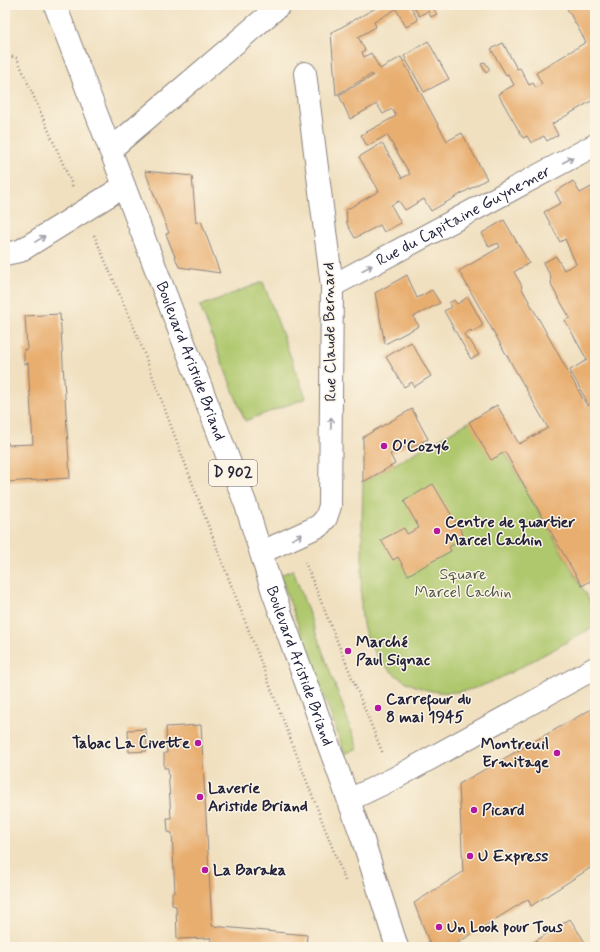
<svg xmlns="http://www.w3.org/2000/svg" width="600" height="952" font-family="Mynerve,sans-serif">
	<rect width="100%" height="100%" fill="#fcf5e5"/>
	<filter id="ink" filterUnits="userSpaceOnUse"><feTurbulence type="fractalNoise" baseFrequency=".025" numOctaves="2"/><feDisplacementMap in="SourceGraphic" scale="8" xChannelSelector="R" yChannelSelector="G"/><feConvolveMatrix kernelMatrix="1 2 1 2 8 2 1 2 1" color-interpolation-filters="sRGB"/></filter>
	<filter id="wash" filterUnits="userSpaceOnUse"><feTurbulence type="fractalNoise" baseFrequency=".012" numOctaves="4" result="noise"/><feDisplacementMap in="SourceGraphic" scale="16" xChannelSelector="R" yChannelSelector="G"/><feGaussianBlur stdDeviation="0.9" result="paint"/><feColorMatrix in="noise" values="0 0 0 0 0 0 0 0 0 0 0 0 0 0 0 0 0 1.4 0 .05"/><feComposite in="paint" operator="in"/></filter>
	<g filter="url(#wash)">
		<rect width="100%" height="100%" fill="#f0e0c0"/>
		<g fill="#afc86d" stroke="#687554">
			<path d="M263,282L306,398L245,421L200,306Z"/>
			<path d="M483,414L595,610V626C574,638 553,650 532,661C487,686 448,708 400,678C382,667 367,645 363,624C360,607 361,588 362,570C362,541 362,511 363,482Z"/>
			<path d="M293,570L358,748L345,754L280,575Z"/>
		</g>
		<g id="blocks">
			<g fill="#e8ae70">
				<path d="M381,5H410L418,20L406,27L396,9L374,22L376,27L358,37L365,50L362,52L364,57L371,53L380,69L401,57L447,141L462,133L487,179L431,211L424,199L405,210L399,201L391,205L401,223L384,232L380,225L355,238L347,224L346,210L379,191L359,157L382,143L402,178L410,174L387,135L367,146L361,135L396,116L392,109L383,114L377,104L350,119L339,95L373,76L372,74L336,95L331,33Z"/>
				<path d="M413,5H438L433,8L437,14L431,17L428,11L419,16Z"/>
				<path d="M565,5H595V99L552,124L558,135L547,141L544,136L531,143L527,136L523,138L498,94L514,85L508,74L506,75L491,49L503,43L517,69L520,68L529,85L533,83L536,88L542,84L536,73L586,42Z"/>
				<path d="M428,41L449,79L424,92L404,56Z"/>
				<path d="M485,62L490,70L486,73L481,64Z"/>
				<path d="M145,171L192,176L196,223L201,221L220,273L179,267L166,234L169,233Z"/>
				<path d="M573,181L580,193L595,185V578L582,586L505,452L491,460L469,422L497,405L519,444L548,428L459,271L500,247L498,243L489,247L482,233L504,220L529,263L514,272L522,286L521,287L587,406L589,405L570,370L587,360L565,320L570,318L552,287L550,275L543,263L556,256L564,270L576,264L565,239L560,242L544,212L561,203L555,192Z"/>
				<path d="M407,275L417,298L432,290L440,303L413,317L419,326L385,344L375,293Z"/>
				<path d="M468,297L482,323V326L472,332L471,330L464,334L467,340L469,339L479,355L471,359L444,311L452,307L449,303L454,300L457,304Z"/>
				<path d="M60,314L70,478L5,482V442H8V445L33,444L28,363L24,364V349L27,350L25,316Z"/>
				<path d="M411,342L431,376L414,387L412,382L404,387L386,357Z"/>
				<path d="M412,409L428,439L410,448L408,445L390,454L395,464L363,482V437Z"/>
				<path d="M433,484L465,538L449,547L451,551L408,575L398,557L393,560L381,540L404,528L407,534L419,528L404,501Z"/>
				<path d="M595,707V865L531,906L528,899L451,947H431L414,903L463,872L459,784Z"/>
				<path d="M201,725L212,926L307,935L306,947H210L211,938L177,939L176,906L172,905V892H175L172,833L168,832L167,818H171L168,768H164V753H167L166,727Z"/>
				<path d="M146,729L147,751L129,752L128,730Z"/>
				<path d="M570,919L588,947H526Z"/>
			</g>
		</g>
	</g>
	<g filter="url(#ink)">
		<use href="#blocks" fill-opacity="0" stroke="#89817e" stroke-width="1"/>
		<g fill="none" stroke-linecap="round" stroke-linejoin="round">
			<g stroke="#89817e" stroke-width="24">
				<g id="minor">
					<path d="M110,150L280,5"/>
					<path d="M5,254L20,251L124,186"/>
					<path id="s1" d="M332,286L595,145"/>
					<path d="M262,552L319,526L326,518L330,506L332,286L305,73"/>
					<path d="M349,800L395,778L595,668"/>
				</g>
			</g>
			<g stroke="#89817e" stroke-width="24">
				<g id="major">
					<path id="s2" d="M55,5L246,505L273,592L362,837L397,947"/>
				</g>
			</g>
			<g stroke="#89817e" stroke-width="2.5" stroke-dasharray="1 3" stroke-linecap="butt">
				<path d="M5,59L9,56L17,58L73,187"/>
				<path d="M94,235L138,337L208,525L346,883"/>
				<path d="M305,562L383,754"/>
			</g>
			<use href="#minor" stroke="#fff" stroke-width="22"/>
			<use href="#major" stroke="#fff" stroke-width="22"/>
		</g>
		<defs><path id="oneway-shaft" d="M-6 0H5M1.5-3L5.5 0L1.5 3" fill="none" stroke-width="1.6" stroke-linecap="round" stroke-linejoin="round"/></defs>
		<g stroke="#9c9ca7">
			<use href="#oneway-shaft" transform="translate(568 160) rotate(-28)"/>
			<use href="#oneway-shaft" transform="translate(40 239) rotate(-31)"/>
			<use href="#oneway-shaft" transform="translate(367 268) rotate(-28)"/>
			<use href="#oneway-shaft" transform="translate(331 423) rotate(-89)"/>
			<use href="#oneway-shaft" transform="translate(297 537) rotate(-26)"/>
		</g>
	</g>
	<g fill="#b5179e" stroke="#fcf5e5" stroke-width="1.5">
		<circle cx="384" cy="446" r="4"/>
		<circle cx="437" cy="531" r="4"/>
		<circle cx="348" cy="651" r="4"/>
		<circle cx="378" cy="708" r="4"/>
		<circle cx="198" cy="743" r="4"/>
		<circle cx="557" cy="753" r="4"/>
		<circle cx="200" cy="797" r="4"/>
		<circle cx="474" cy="810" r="4"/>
		<circle cx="470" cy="856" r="4"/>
		<circle cx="205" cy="870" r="4"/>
		<circle cx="439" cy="927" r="4"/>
	</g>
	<g text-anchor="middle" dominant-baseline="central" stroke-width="3" stroke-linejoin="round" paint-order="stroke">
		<rect fill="#fcf5e5" stroke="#63616e" stroke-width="1" x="209" y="460" width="48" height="26" rx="3"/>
		<g font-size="15" font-weight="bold" fill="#22223b">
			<text x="233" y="473">D 902</text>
		</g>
		<g font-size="16" fill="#22223b" stroke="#fcf5e5">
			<text stroke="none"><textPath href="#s1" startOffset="149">Rue du Capitaine Guynemer</textPath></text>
			<text transform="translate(330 332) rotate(-91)">Rue Claude Bernard</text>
			<text stroke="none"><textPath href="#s2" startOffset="381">Boulevard Aristide Briand</textPath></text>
			<text stroke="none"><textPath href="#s2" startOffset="705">Boulevard Aristide Briand</textPath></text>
		</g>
		<g font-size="16" font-weight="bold" fill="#22223b" stroke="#fcf5e5" text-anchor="start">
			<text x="392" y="446">O'Cozy6</text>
			<text x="445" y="522">Centre de quartier<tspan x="445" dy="18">Marcel Cachin</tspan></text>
			<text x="356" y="642">Marché<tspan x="356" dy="18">Paul Signac</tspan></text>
			<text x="386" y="699">Carrefour du<tspan x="386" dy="18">8 mai 1945</tspan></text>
			<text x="190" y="743" text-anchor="end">Tabac La Civette</text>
			<text x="549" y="744" text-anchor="end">Montreuil<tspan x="549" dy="18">Ermitage</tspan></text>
			<text x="208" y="788">Laverie<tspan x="208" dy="18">Aristide Briand</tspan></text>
			<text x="482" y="810">Picard</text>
			<text x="478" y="856">U Express</text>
			<text x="213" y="870">La Baraka</text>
			<text x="447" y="927">Un Look pour Tous</text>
		</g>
		<g font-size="16" fill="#4c544a" stroke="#fcf5e5">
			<text x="463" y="574">Square<tspan x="463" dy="18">Marcel Cachin</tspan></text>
		</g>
	</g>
	<rect width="600" height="952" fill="none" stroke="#fcf5e5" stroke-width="20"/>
</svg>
